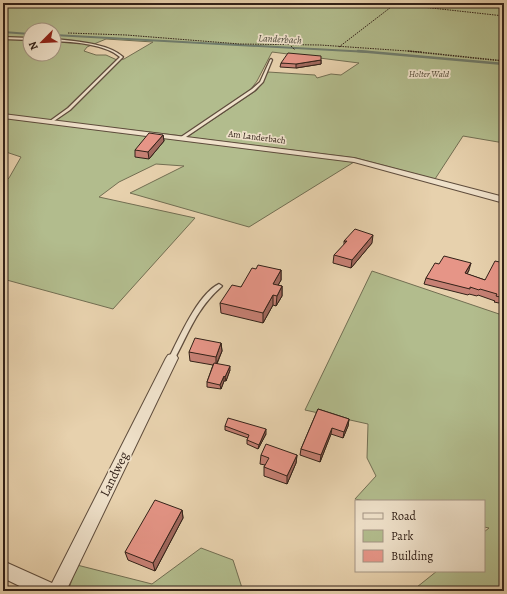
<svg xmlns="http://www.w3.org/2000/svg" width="507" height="594" font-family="Alegreya,serif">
	<rect width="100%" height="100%" fill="#e7d1ad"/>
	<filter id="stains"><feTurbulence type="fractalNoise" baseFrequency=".005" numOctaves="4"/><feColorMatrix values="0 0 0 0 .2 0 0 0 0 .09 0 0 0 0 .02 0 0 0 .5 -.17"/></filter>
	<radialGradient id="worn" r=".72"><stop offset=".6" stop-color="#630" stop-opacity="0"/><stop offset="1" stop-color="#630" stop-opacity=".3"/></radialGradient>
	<g fill="#b2bc8d" stroke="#726e52" fill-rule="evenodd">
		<path d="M3,3H504V143L463,136L435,179L356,158L187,137L257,90L268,72L315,75L317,78L331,74L341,75L359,63L272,52L257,81L251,89L183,136L3,115ZM30,30H54V54H30ZM106,39L153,42L124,59L117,60L106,55H96L84,51L87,47Z"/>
		<path d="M3,118L354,162L249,227L130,193L184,166L156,164L119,182L99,197L195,218L113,309L3,279V183L9,178L21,157L3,151Z"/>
		<path d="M372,271L502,315L504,591H412L437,571H484V532L489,528L484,527V501H365L355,499L376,476L367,458L368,424L305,410Z"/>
		<path d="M201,548L233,560L243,591H68L77,565L152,584Z"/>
	</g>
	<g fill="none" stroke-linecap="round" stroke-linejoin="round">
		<g stroke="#6f7c6d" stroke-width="2">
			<path d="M3,32L30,34"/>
			<path d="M54,35L369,52"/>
		</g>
		<path stroke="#6f7c6d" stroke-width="2.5" d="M358,51L504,64"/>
		<g stroke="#5f4d3d" stroke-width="2.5">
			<g id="service">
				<path d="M3,37L30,38V40L3,39Z"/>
				<path d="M54,39C74,41 108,43 123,57L70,110L51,123H50V121L68,108L120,57C105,44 74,42 54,41Z"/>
				<path d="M271,59L272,60L263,82L254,91L183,139H181V137L252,89L260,82L270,60Z"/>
				<path d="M219,284L222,286L221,287C197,308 189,332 174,360H170L169,358C179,338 198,294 219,284Z"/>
			</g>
		</g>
		<g stroke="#5f4d3d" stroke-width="2">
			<g id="minor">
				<path d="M3,114L354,158L504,197V203L354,162L3,118Z"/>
				<path d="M172,354L176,355L178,358L66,591H30L3,578V561L52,583L166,358L168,355Z"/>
			</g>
		</g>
		<g stroke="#322118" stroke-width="1" stroke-dasharray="1.5 1" stroke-linecap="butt">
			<path d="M395,4L504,16"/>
			<path d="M68,33L126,35L240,44L320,45L422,52"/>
			<path d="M291,46L295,50"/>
			<path d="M339,47L395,4"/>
		</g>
		<path stroke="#322118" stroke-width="1.5" stroke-dasharray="1.5 1" stroke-linecap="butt" d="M408,51L504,61"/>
		<use href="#service" fill="#efe1ca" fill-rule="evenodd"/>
		<use href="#minor" fill="#efe1ca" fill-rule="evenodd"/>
	</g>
	<g fill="#c68074" stroke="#322118">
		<path d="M321,60V64L296,68L280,67L281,63Z"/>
		<path d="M163,135L164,141L149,159L135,157V150Z"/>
		<path d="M344,241L372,243L351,268L333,263L334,255L344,245Z"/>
		<path d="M504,263V283L503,285L504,286V304L494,302L495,301L478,295L477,296L469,294L468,295L424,284L426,278L439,264L469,270L467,274L485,280Z"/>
		<path d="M256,269L281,270V280L278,285L282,286V296L276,306L273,305L263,323L221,313L220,303L241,287Z"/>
		<path d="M221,343L222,351L217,364L230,370L226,381H224L221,389L207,387V382L213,365L190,361L189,352Z"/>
		<path d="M318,409L349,419L348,426L343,438L331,434L320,462L300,455L301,449Z"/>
		<path d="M225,426L266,434L258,449L247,444V440L248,438L225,430Z"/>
		<path d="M261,455H297L296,463L287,484L264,476V467L265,465L260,464Z"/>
		<path d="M182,510L183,518L155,571L128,560L125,552Z"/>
	</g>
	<g fill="#a1685e" stroke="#322118">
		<path d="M321,60V64L296,68V64Z"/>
		<path d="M163,135L164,141L149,159L148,152Z"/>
		<path d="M373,235L372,243L351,268L352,260Z"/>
		<path d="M471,263L469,270L464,280L465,273Z"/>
		<path d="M281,270V280L273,294V284Z"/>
		<path d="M282,286V296L276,306L277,296Z"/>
		<path d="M273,295V305L263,323V313Z"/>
		<path d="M221,343L222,351L216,365V357Z"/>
		<path d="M230,366V370L226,381L225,377Z"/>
		<path d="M224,376V381L221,389L220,385Z"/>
		<path d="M349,419L348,426L343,438L344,432Z"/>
		<path d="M332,428L331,434L320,462L321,455Z"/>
		<path d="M266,429V434L258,449L259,445Z"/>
		<path d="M297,455L296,463L287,484V476Z"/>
		<path d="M182,510L183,518L155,571L153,563Z"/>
	</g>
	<g fill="#e69587" stroke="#322118">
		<path d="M288,53L321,56V60L296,64L281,63Z"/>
		<path d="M149,133L163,135L148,152L135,150Z"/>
		<path d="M355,229L373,235L352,260L334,255L347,241H344Z"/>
		<path d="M444,256L471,263L465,273L485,280L495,261L504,263V280L502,285L504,286V298L496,296L497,294L480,289L479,290L470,287V289L426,278L435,263L439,264Z"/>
		<path d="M258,265L281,270L273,284L282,286L277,296L273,295L263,313L220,303L232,285L241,287L252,268L256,269Z"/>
		<path d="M195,338L221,343L216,357L189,352Z"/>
		<path d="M214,363L230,366L225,377L224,376L220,385L207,382Z"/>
		<path d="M318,409L349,419L344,432L332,428L321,455L301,449Z"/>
		<path d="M228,418L266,429L259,445L247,440L249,435L225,426Z"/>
		<path d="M266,444L297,455L287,476L264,467L269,458L261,455Z"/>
		<path d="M155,500L182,510L153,563L125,552Z"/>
	</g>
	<g text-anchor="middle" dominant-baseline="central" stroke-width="3.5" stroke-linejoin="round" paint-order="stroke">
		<g font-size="9" font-style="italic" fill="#524835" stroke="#efe1ca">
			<text x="429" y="74">Holter Wald</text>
		</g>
		<g font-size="9" fill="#322118" stroke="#efe1ca">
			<text transform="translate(257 137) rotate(7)">Am Landerbach</text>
		</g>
		<g font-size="10" font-style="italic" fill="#4c473b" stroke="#efe1ca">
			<text transform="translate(280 39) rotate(3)">Landerbach</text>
		</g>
		<g font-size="13" fill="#322118" stroke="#efe1ca">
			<text transform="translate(114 474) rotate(-64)">Landweg</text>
		</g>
	</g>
	<rect width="507" height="594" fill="none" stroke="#e7d1ad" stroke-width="16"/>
	<rect x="4" y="4" width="499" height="586" fill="none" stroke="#322118" stroke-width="2"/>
	<rect x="8" y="8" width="491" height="578" fill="none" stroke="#322118"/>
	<rect x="355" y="500" width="130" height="72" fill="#efe1ca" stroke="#a39483"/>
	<rect x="363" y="513" width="20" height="6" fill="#efe1ca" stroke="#a39483"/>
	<text x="391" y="520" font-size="12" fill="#322118">Road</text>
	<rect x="363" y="530" width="20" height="12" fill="#b2bc8d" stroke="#a39483"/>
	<text x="391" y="540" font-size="12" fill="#322118">Park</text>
	<rect x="363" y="550" width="20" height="12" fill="#e69587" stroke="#a39483"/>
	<text x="391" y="560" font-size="12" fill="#322118">Building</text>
	<g transform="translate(42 42) rotate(246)"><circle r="19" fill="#efe1ca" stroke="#a39483"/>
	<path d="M0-3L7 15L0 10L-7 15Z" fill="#8f2418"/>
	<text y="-6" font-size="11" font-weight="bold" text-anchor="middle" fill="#322118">N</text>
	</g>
	<rect width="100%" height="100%" filter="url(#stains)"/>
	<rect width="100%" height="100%" fill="url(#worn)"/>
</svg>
